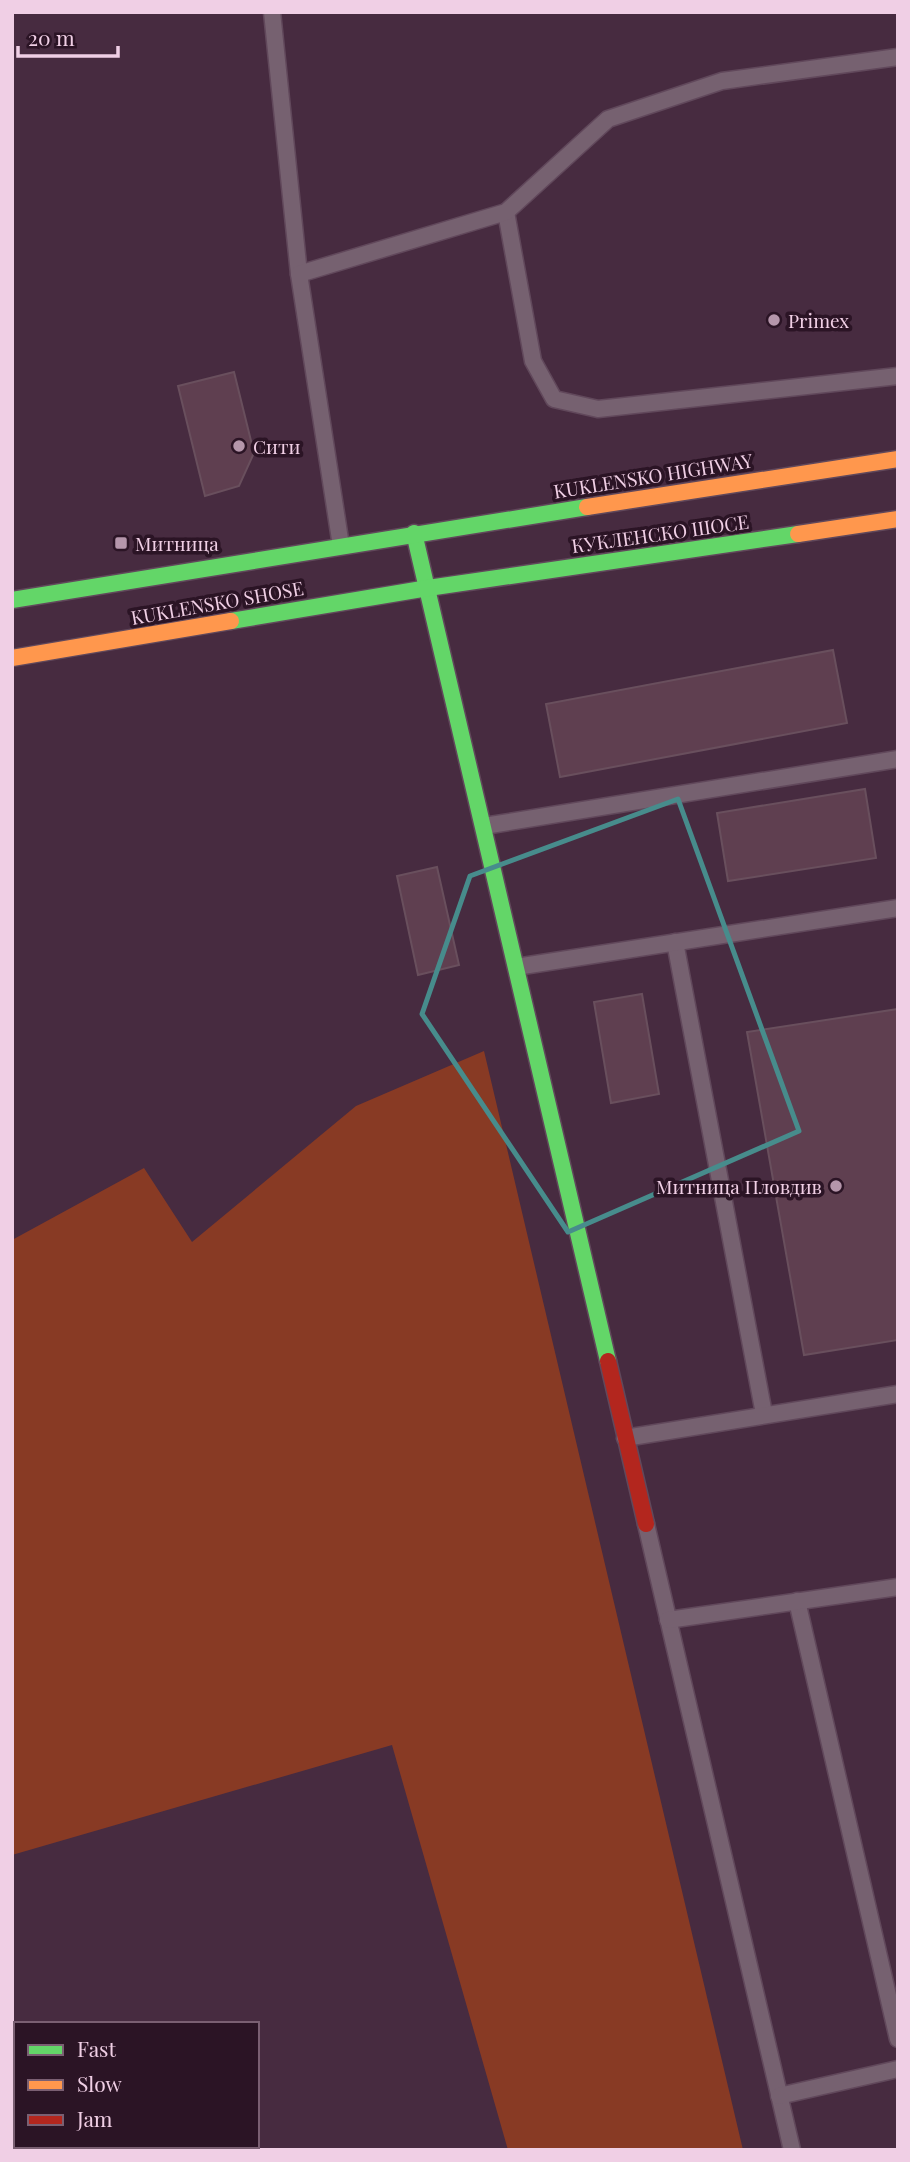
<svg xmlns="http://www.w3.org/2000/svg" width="910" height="2162" font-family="'Playfair Display',serif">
	<rect width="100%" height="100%" fill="#472b40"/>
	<path fill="#883a24" d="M484,1051L743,2150H508L392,1745L12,1855V1240L144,1168L192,1242L356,1106Z"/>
	<g fill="#5f3f50" stroke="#694f5d" stroke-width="2">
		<path d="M234,372L254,453L239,486L205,496L178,386Z"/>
		<path d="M833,650L847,723L560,777L546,704Z"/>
		<path d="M865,789L876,858L728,881L717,813Z"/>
		<path d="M437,867L459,965L418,975L397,876Z"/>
		<path d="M642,994L659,1094L611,1103L594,1002Z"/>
		<path d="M898,1009V1340L804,1355L747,1032Z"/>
	</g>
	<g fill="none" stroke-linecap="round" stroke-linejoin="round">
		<g stroke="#61485b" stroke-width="19">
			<g id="lane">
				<path d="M272,12L299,274"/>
				<path d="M506,212L533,361L554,399L598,409L898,376"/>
				<path d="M341,546L299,274L506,212L608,119L722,81L898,57"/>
				<path d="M484,826L898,759"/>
				<path d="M675,942L764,1414"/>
				<path d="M516,967L898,908"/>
				<path d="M625,1438L898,1394"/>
				<path d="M646,1524L792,2150"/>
				<path d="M797,1601L898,2039"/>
				<path d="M668,1620L898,1587"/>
				<path d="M779,2096L898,2069"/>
			</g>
		</g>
		<g stroke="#61485b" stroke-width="19">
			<g id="fast">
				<path d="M414,533L608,1361"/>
				<path d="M12,600L587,507"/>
				<path d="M231,621L428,588L798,534"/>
			</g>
		</g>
		<g stroke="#61485b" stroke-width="19">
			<g id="slow">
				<path d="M587,507L898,459"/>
				<path d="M798,534L898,519"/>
				<path d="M12,658L231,621"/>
			</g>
		</g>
		<g stroke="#61485b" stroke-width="19">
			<path id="jam" d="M608,1361L646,1524"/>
		</g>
		<use href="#lane" stroke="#766170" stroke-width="16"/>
		<use href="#fast" stroke="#63d668" stroke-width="16"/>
		<use href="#slow" stroke="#ff974d" stroke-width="16"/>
		<use href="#jam" stroke="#b3261e" stroke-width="16"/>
	</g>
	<path fill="none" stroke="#478c8c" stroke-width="5" stroke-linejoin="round" d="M678,799L799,1131L568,1232L422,1014L470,876Z"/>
	<g fill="#b596ab" stroke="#2b1425" stroke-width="2.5">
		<circle cx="774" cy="320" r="7"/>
		<circle cx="239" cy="446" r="7"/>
		<rect x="114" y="536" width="14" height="14" rx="3.5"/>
		<circle cx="836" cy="1186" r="7"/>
	</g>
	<g text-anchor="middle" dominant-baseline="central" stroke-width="7" stroke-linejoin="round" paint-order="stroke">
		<g font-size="19" fill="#f0cfe5" stroke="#2b1425" text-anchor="start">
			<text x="788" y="320">Primex</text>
			<text x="253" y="446">Сити</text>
			<text x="135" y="543">Митница</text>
			<text x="822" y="1186" text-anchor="end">Митница Пловдив</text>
		</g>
		<g font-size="19" fill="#f0cfe5" stroke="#2b1425">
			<text transform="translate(653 475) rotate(-9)">KUKLENSKO HIGHWAY</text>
			<text transform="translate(660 533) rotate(-8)">КУКЛЕНСКО ШОСЕ</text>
			<text transform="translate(217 602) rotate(-10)">KUKLENSKO SHOSE</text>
		</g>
	</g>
	<rect width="910" height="2162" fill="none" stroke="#f0cfe5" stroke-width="28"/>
	<rect x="14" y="2022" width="245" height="126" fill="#2b1425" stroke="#7a5f72" stroke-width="2"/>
	<rect x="28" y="2045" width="35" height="10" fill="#63d668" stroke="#7a5f72" stroke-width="2"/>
	<text x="77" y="2057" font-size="21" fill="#f0cfe5">Fast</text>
	<rect x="28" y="2080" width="35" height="10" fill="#ff974d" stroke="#7a5f72" stroke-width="2"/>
	<text x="77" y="2092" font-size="21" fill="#f0cfe5">Slow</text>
	<rect x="28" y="2115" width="35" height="10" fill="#b3261e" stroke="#7a5f72" stroke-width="2"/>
	<text x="77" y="2127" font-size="21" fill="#f0cfe5">Jam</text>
	<path d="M18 46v10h100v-10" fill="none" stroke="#f0cfe5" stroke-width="3.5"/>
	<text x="28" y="46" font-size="21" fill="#f0cfe5" stroke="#2b1425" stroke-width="5" paint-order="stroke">20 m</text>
</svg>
